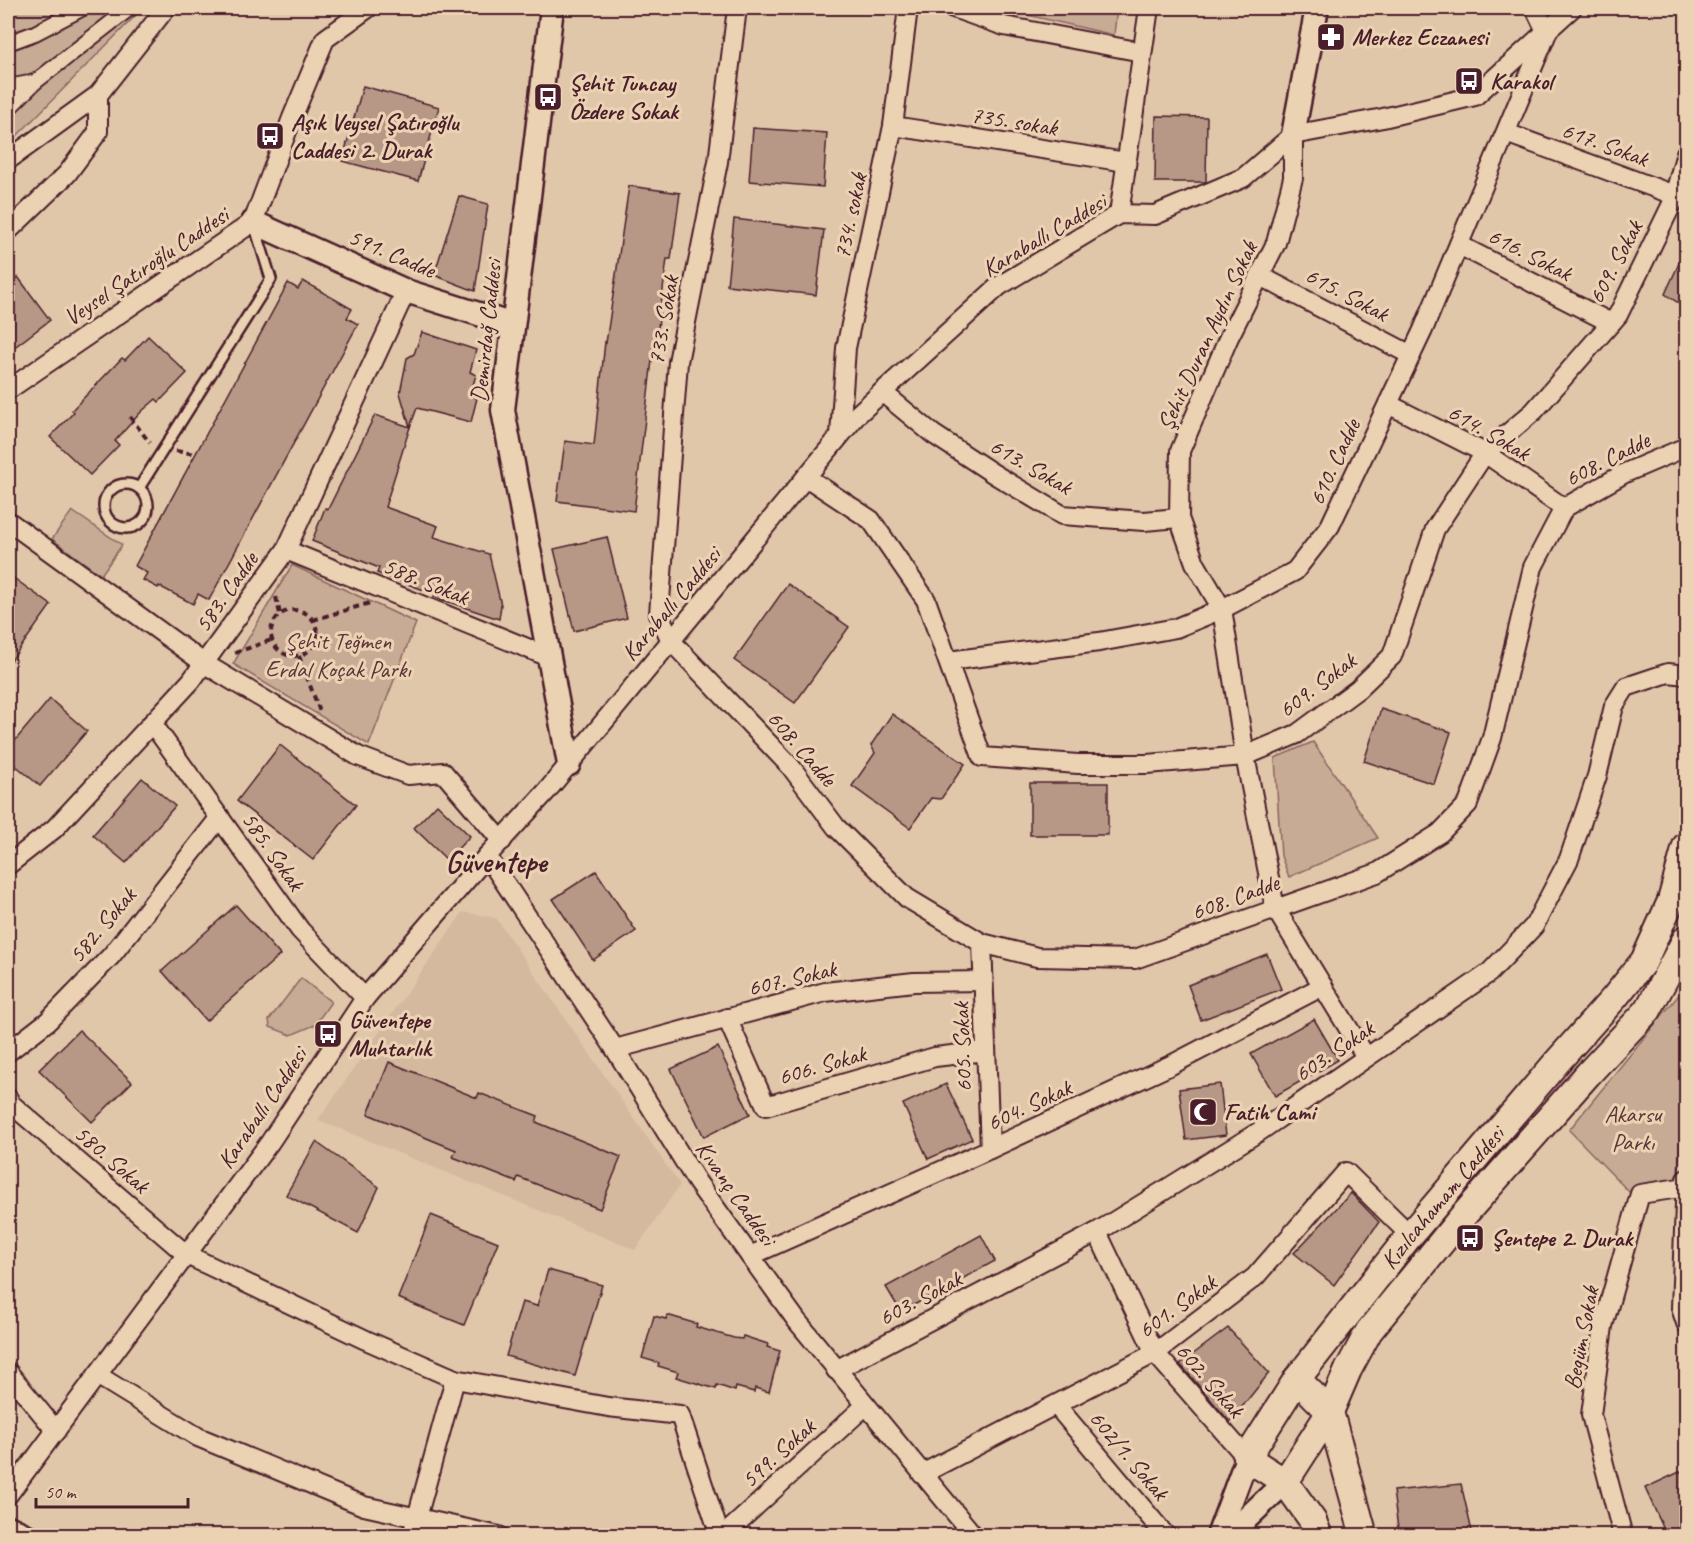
<svg xmlns="http://www.w3.org/2000/svg" width="1694" height="1543" font-family="Caveat,sans-serif">
	<rect width="100%" height="100%" fill="#e1c7aa"/>
	<filter id="ink" filterUnits="userSpaceOnUse"><feTurbulence type="fractalNoise" baseFrequency=".0167" numOctaves="2"/><feDisplacementMap in="SourceGraphic" scale="12" xChannelSelector="R" yChannelSelector="G"/><feConvolveMatrix kernelMatrix="1 2 1 2 8 2 1 2 1" color-interpolation-filters="sRGB"/></filter>
	<g filter="url(#ink)">
		<path fill="#d4b99f" d="M463,912L496,918L680,1185L635,1250L318,1120Z"/>
		<g fill="#c8ab95" stroke="#896560" stroke-width="1.5">
			<path d="M8,8H143L16,137L8,141Z"/>
			<path d="M997,8H1117L1114,35Z"/>
			<path d="M72,511L122,545L101,575L52,539Z"/>
			<path d="M292,565L416,623L369,745L233,664Z"/>
			<path d="M1313,742L1378,838L1289,877L1281,856L1275,758Z"/>
			<path d="M301,978L331,1002L315,1025L291,1035L270,1027L269,1020Z"/>
			<path d="M1686,986V1088L1677,1181L1631,1194L1569,1130Z"/>
		</g>
		<g fill="#b79886" stroke="#4a1f2b" stroke-width="1.5">
			<path d="M363,86L439,107L418,181L342,161Z"/>
			<path d="M1156,116L1207,117L1206,182H1155Z"/>
			<path d="M753,128L827,133L823,187L749,181Z"/>
			<path d="M629,186L680,193L671,259H667L657,335H655L634,511L557,501L565,441L594,445L605,342L606,343Z"/>
			<path d="M459,196L488,204L475,291L434,275Z"/>
			<path d="M734,219L824,230L816,295L727,285Z"/>
			<path d="M1686,248V308L1665,294Z"/>
			<path d="M18,277L50,320L8,352V285Z"/>
			<path d="M303,281L352,309L347,318L358,324L209,600L198,594L193,604L159,586L158,588L143,580L147,573L135,566L288,283L298,289Z"/>
			<path d="M422,332L476,350L470,372L476,375L470,395L477,398L471,422L417,408L410,427L400,393L407,358L414,354Z"/>
			<path d="M148,336L187,373L159,402L156,399L141,412L115,441L119,445L90,475L50,437L74,412L72,410L122,358L125,360Z"/>
			<path d="M375,415L410,427L385,507L438,526L434,537L489,554L501,605L499,619L434,597L435,594L377,573L379,568L312,541L325,508L328,509Z"/>
			<path d="M607,537L627,618L574,631L554,549Z"/>
			<path d="M8,574L51,605L8,665Z"/>
			<path d="M788,584L849,627L795,703L734,660Z"/>
			<path d="M50,699L87,731L40,786L8,759V749Z"/>
			<path d="M1381,709L1451,732L1434,784L1364,761Z"/>
			<path d="M892,714L965,764L941,799L931,798L910,828L852,786L875,753L871,745Z"/>
			<path d="M280,745L356,805L313,860L237,801Z"/>
			<path d="M142,778L175,806L126,863L93,835Z"/>
			<rect x="1030" y="783" width="78" height="52"/>
			<path d="M437,804L470,836L447,860L414,828Z"/>
			<path d="M596,871L636,931L593,960L553,899Z"/>
			<path d="M236,905L280,955L206,1021L162,971Z"/>
			<path d="M1267,954L1281,989L1201,1020L1188,985Z"/>
			<path d="M1314,1019L1338,1060L1275,1096L1251,1054Z"/>
			<path d="M79,1030L132,1082L92,1122L39,1070Z"/>
			<path d="M718,1047L750,1114L704,1137L671,1069Z"/>
			<path d="M389,1062L477,1098L479,1093L538,1116L536,1122L621,1157L600,1209L518,1177L516,1182L453,1157L456,1150L368,1114Z"/>
			<path d="M946,1084L972,1139L928,1159L903,1104Z"/>
			<path d="M1220,1084L1226,1135L1186,1140L1179,1089Z"/>
			<path d="M316,1142L379,1187L358,1233L286,1195Z"/>
			<path d="M1351,1193L1379,1222L1334,1285L1294,1253Z"/>
			<path d="M431,1215L498,1242L464,1325L398,1298Z"/>
			<path d="M981,1235L995,1261L901,1312L886,1287Z"/>
			<path d="M548,1270L602,1285L575,1376L506,1356L522,1302L537,1306Z"/>
			<path d="M667,1315L697,1324L696,1327L734,1338L742,1339L743,1336L768,1344L767,1347L780,1351L769,1392L755,1388L754,1392L736,1387L735,1391L717,1385L716,1389L676,1377L678,1372L658,1366L659,1363L642,1358L654,1316L666,1319Z"/>
			<path d="M1228,1328L1269,1373L1230,1422L1180,1364Z"/>
			<path d="M1686,1469V1536H1667L1645,1488Z"/>
			<path d="M1461,1484L1473,1536H1399L1393,1491Z"/>
		</g>
		<g fill="none" stroke-linecap="round" stroke-linejoin="round">
			<g stroke="#4a1f2b" stroke-width="14">
				<g id="service">
					<circle cx="126" cy="506" r="22"/>
					<path d="M139,488L271,279L255,227"/>
				</g>
			</g>
			<g stroke="#4a1f2b" stroke-width="18">
				<g id="pedestrian">
					<path d="M8,43L35,33L83,8"/>
					<path d="M8,87L35,82"/>
					<path d="M8,109L35,82L130,8"/>
				</g>
			</g>
			<g stroke="#4a1f2b" stroke-width="22">
				<g id="minor">
					<path d="M737,8L718,162L678,362L659,614L671,641L791,767L836,827L907,898L982,943L1037,957L1135,959L1377,873L1440,833L1468,804L1492,738L1533,567L1564,508L1625,473L1686,447"/>
					<path d="M953,8L1004,26L1142,52"/>
					<path d="M893,126L1126,162"/>
					<path d="M1506,133L1685,199"/>
					<path d="M1293,135V178L1276,243L1229,337L1180,451L1179,518L1195,563L1222,609L1245,756L1275,908L1366,1057"/>
					<path d="M8,160L98,95L166,8"/>
					<path d="M1119,214L1149,8"/>
					<path d="M8,231L67,174L98,132V95"/>
					<path d="M1459,245L1611,323"/>
					<path d="M1260,276L1411,355"/>
					<path d="M8,390L253,222L292,118L325,39L368,8"/>
					<path d="M882,392L933,434L994,474L1062,515L1144,521L1179,518"/>
					<path d="M1388,404L1485,453L1564,508"/>
					<path d="M840,435L846,348L893,126L908,8"/>
					<path d="M806,477L871,520L926,600L982,757L1078,764H1147L1245,756L1297,734L1358,689L1392,656L1435,529L1485,453L1534,411L1618,315L1672,204L1686,153"/>
					<path d="M8,521L205,664L358,756L408,775L443,772L502,841"/>
					<path d="M286,550L549,657"/>
					<path d="M948,661L1099,642L1176,628L1222,609L1295,571L1330,526L1423,330L1547,33L1535,8"/>
					<path d="M152,723L300,930L365,998"/>
					<path d="M487,856L615,1049L697,1182L750,1256L797,1321L974,1536"/>
					<path d="M8,865L54,829L191,681L286,550L406,291"/>
					<path d="M982,943L990,1149"/>
					<path d="M727,1018L766,1106L935,1057L986,1051"/>
					<path d="M615,1049L825,992L914,982L983,981"/>
					<path d="M8,1052L48,1021L111,956L220,817"/>
					<path d="M8,1098L10,1103L187,1255L366,1340L455,1379L608,1407L680,1415L720,1536"/>
					<path d="M1686,1179L1681,1308L1686,1323"/>
					<path d="M1097,1232L1155,1353L1247,1458"/>
					<path d="M750,1256L990,1149L1171,1065L1323,986"/>
					<path d="M836,1370L1097,1232L1260,1131L1489,973L1534,926L1569,859L1597,776L1614,706L1626,687L1668,673L1686,675"/>
					<path d="M8,1372L56,1431"/>
					<path d="M97,1375L198,1437L364,1506L499,1536"/>
					<path d="M1056,1405L1166,1536"/>
					<path d="M922,1474L1155,1353L1255,1277L1346,1172L1410,1235"/>
					<path d="M8,1495L270,1142L365,998L487,856L546,792L858,414L999,286L1119,214L1155,215L1243,178L1293,135L1383,118L1475,96L1572,8"/>
					<path d="M412,1536L455,1379"/>
					<path d="M723,1536L866,1405"/>
					<path d="M1623,1536L1591,1415L1603,1326L1640,1194L1686,1187"/>
				</g>
			</g>
			<g stroke="#4a1f2b" stroke-width="27">
				<g id="tertiary">
					<path d="M552,8L503,410L569,764"/>
					<path d="M1293,135L1317,8"/>
					<path d="M253,222L406,291L513,325"/>
					<path d="M8,1527L27,1536"/>
					<path d="M1218,1536L1247,1458"/>
					<path d="M1228,1536L1285,1482"/>
				</g>
			</g>
			<g stroke="#4a1f2b" stroke-width="30">
				<g id="secondary">
					<path d="M1297,1379L1330,1412L1364,1536"/>
					<path d="M1285,1482L1330,1412L1348,1370L1369,1331L1463,1216L1588,1074L1648,1010L1686,939"/>
					<path id="s1" d="M1319,1536L1313,1521L1285,1482L1247,1458L1297,1379L1410,1235L1557,1062L1615,997L1644,961L1671,901L1686,846"/>
				</g>
			</g>
			<g stroke="#4a1f2b" stroke-width="4" stroke-dasharray="6 4.5" stroke-linecap="butt">
				<path d="M130,417L150,443"/>
				<path d="M176,451L195,454"/>
				<path d="M276,597L280,614"/>
				<circle cx="294" cy="633" r="23"/>
				<path d="M313,620L370,603"/>
				<path d="M235,653L271,640"/>
				<path d="M299,656L320,712"/>
			</g>
			<use href="#service" stroke="#ebd2b2" stroke-width="9"/>
			<use href="#pedestrian" stroke="#ebd2b2" stroke-width="14"/>
			<use href="#minor" stroke="#ebd2b2" stroke-width="18"/>
			<use href="#tertiary" stroke="#ebd2b2" stroke-width="22"/>
			<use href="#secondary" stroke="#ebd2b2" stroke-width="26"/>
		</g>
	</g>
	<defs>
		<g id="pharmacy-square" transform="scale(1.5)"><rect x="-9" y="-9" width="18" height="18" rx="4" fill="#4a1f2b" stroke="#ebd2b2"/><path d="M-2-6h4v4h4v4h-4v4h-4v-4h-4v-4h4Z" fill="#fff"/></g>
		<g id="bus-square" transform="scale(1.5)"><rect x="-9" y="-9" width="18" height="18" rx="4" fill="#4a1f2b" stroke="#ebd2b2"/><path d="M-5-6H5V4H4V6H2V4H-2V6H-4V4H-5ZM-3.5-4V0h7V-4ZM-3.5 1.2v1.5H-2V1.2ZM2 1.2v1.5H3.5V1.2Z" fill="#fff"/></g>
		<g id="mosque-square" transform="scale(1.5)"><rect x="-9" y="-9" width="18" height="18" rx="4" fill="#4a1f2b" stroke="#ebd2b2"/><path d="M3.5-4.9A6 6 0 1 0 3.5 4.9A5 5 0 1 1 3.5-4.9Z" fill="#fff"/></g>
	</defs>
	<g fill-rule="evenodd">
		<use href="#pharmacy-square" x="1331" y="37"/>
		<use href="#bus-square" x="1469" y="81"/>
		<use href="#bus-square" x="548" y="97"/>
		<use href="#bus-square" x="270" y="136"/>
		<use href="#bus-square" x="328" y="1034"/>
		<use href="#mosque-square" x="1203" y="1112"/>
		<use href="#bus-square" x="1470" y="1238"/>
	</g>
	<g text-anchor="middle" dominant-baseline="central" stroke-width="6" stroke-linejoin="round" paint-order="stroke">
		<g font-size="24" font-weight="bold" fill="#4a1f2b" stroke="#ebd2b2" text-anchor="start">
			<text x="1352" y="37">Merkez Eczanesi</text>
			<text x="1490" y="81">Karakol</text>
			<text x="569" y="83">Şehit Tuncay<tspan x="569" dy="28">Özdere Sokak</tspan></text>
			<text x="291" y="122">Aşık Veysel Şatıroğlu<tspan x="291" dy="28">Caddesi 2. Durak</tspan></text>
			<text x="349" y="1020">Güventepe<tspan x="349" dy="28">Muhtarlık</tspan></text>
			<text x="1224" y="1112">Fatih Cami</text>
			<text x="1491" y="1238">Şentepe 2. Durak</text>
		</g>
		<g font-size="24" fill="#4a1f2b" stroke="#ebd2b2">
			<text transform="translate(1014 121) rotate(9)">735. sokak</text>
			<text transform="translate(1605 144) rotate(20)">617. Sokak</text>
			<text transform="translate(850 216) rotate(-78)">734. sokak</text>
			<text transform="translate(1044 235) rotate(-31)">Karaballı Caddesi</text>
			<text transform="translate(392 253) rotate(23)">591. Cadde</text>
			<text transform="translate(1530 254) rotate(27)">616. Sokak</text>
			<text transform="translate(1615 262) rotate(-62)">609. Sokak</text>
			<text transform="translate(146 266) rotate(-34)">Veysel Şatıroğlu Caddesi</text>
			<text transform="translate(1347 294) rotate(28)">615. Sokak</text>
			<text transform="translate(663 320) rotate(-80)">733. Sokak</text>
			<text transform="translate(486 331) rotate(-84)">Demirdağ Caddesi</text>
			<text transform="translate(1207 336) rotate(-65)">Şehit Duran Aydın Sokak</text>
			<text transform="translate(1489 432) rotate(30)">614. Sokak</text>
			<text transform="translate(1607 459) rotate(-27)">608. Cadde</text>
			<text transform="translate(1334 462) rotate(-65)">610. Cadde</text>
			<text transform="translate(1031 466) rotate(30)">613. Sokak</text>
			<text transform="translate(426 581) rotate(22)">588. Sokak</text>
			<text transform="translate(226 592) rotate(-55)">583. Cadde</text>
			<text transform="translate(671 604) rotate(-50)">Karaballı Caddesi</text>
			<text transform="translate(1317 685) rotate(-37)">609. Sokak</text>
			<text transform="translate(802 748) rotate(49)">608. Cadde</text>
			<text transform="translate(273 851) rotate(55)">585. Sokak</text>
			<text transform="translate(1235 897) rotate(-20)">608. Cadde</text>
			<text transform="translate(102 925) rotate(-50)">582. Sokak</text>
			<text transform="translate(792 978) rotate(-13)">607. Sokak</text>
			<text transform="translate(962 1047) rotate(-92)">605. Sokak</text>
			<text transform="translate(1334 1051) rotate(-34)">603. Sokak</text>
			<text transform="translate(822 1065) rotate(-16)">606. Sokak</text>
			<text transform="translate(1029 1105) rotate(-25)">604. Sokak</text>
			<text transform="translate(262 1108) rotate(-56)">Karaballı Caddesi</text>
			<text transform="translate(112 1159) rotate(41)">580. Sokak</text>
			<text transform="translate(736 1193) rotate(55)">Kıvanç Caddesi</text>
			<text stroke="none"><textPath href="#s1" startOffset="435">Kızılcahamam Caddesi</textPath></text>
			<text transform="translate(920 1298) rotate(-28)">603. Sokak</text>
			<text transform="translate(1177 1306) rotate(-36)">601. Sokak</text>
			<text transform="translate(1581 1338) rotate(-79)">Begüm Sokak</text>
			<text transform="translate(1210 1380) rotate(49)">602. Sokak</text>
			<text transform="translate(778 1453) rotate(-42)">599. Sokak</text>
			<text transform="translate(1129 1455) rotate(50)">602/1. Sokak</text>
		</g>
		<g font-size="24" fill="#5d343b" stroke="#ebd2b2">
			<text x="338" y="641">Şehit Teğmen<tspan x="338" dy="28">Erdal Koçak Parkı</tspan></text>
			<text x="1633" y="1114">Akarsu<tspan x="1633" dy="28">Parkı</tspan></text>
		</g>
		<g font-size="30" font-weight="bold" fill="#4a1f2b" stroke="#ebd2b2">
			<text x="496" y="862">Güventepe</text>
		</g>
	</g>
	<rect width="1694" height="1543" fill="none" stroke="#ebd2b2" stroke-width="30"/>
	<rect x="15" y="15" width="1664" height="1513" fill="none" stroke="#4a1f2b" stroke-width="2" filter="url(#ink)"/>
	<path d="M36 1498v9h152v-9" fill="none" stroke="#4a1f2b" stroke-width="3"/>
	<text x="45" y="1498" font-size="18" fill="#4a1f2b" stroke="#ebd2b2" stroke-width="4.5" paint-order="stroke">50 m</text>
</svg>
